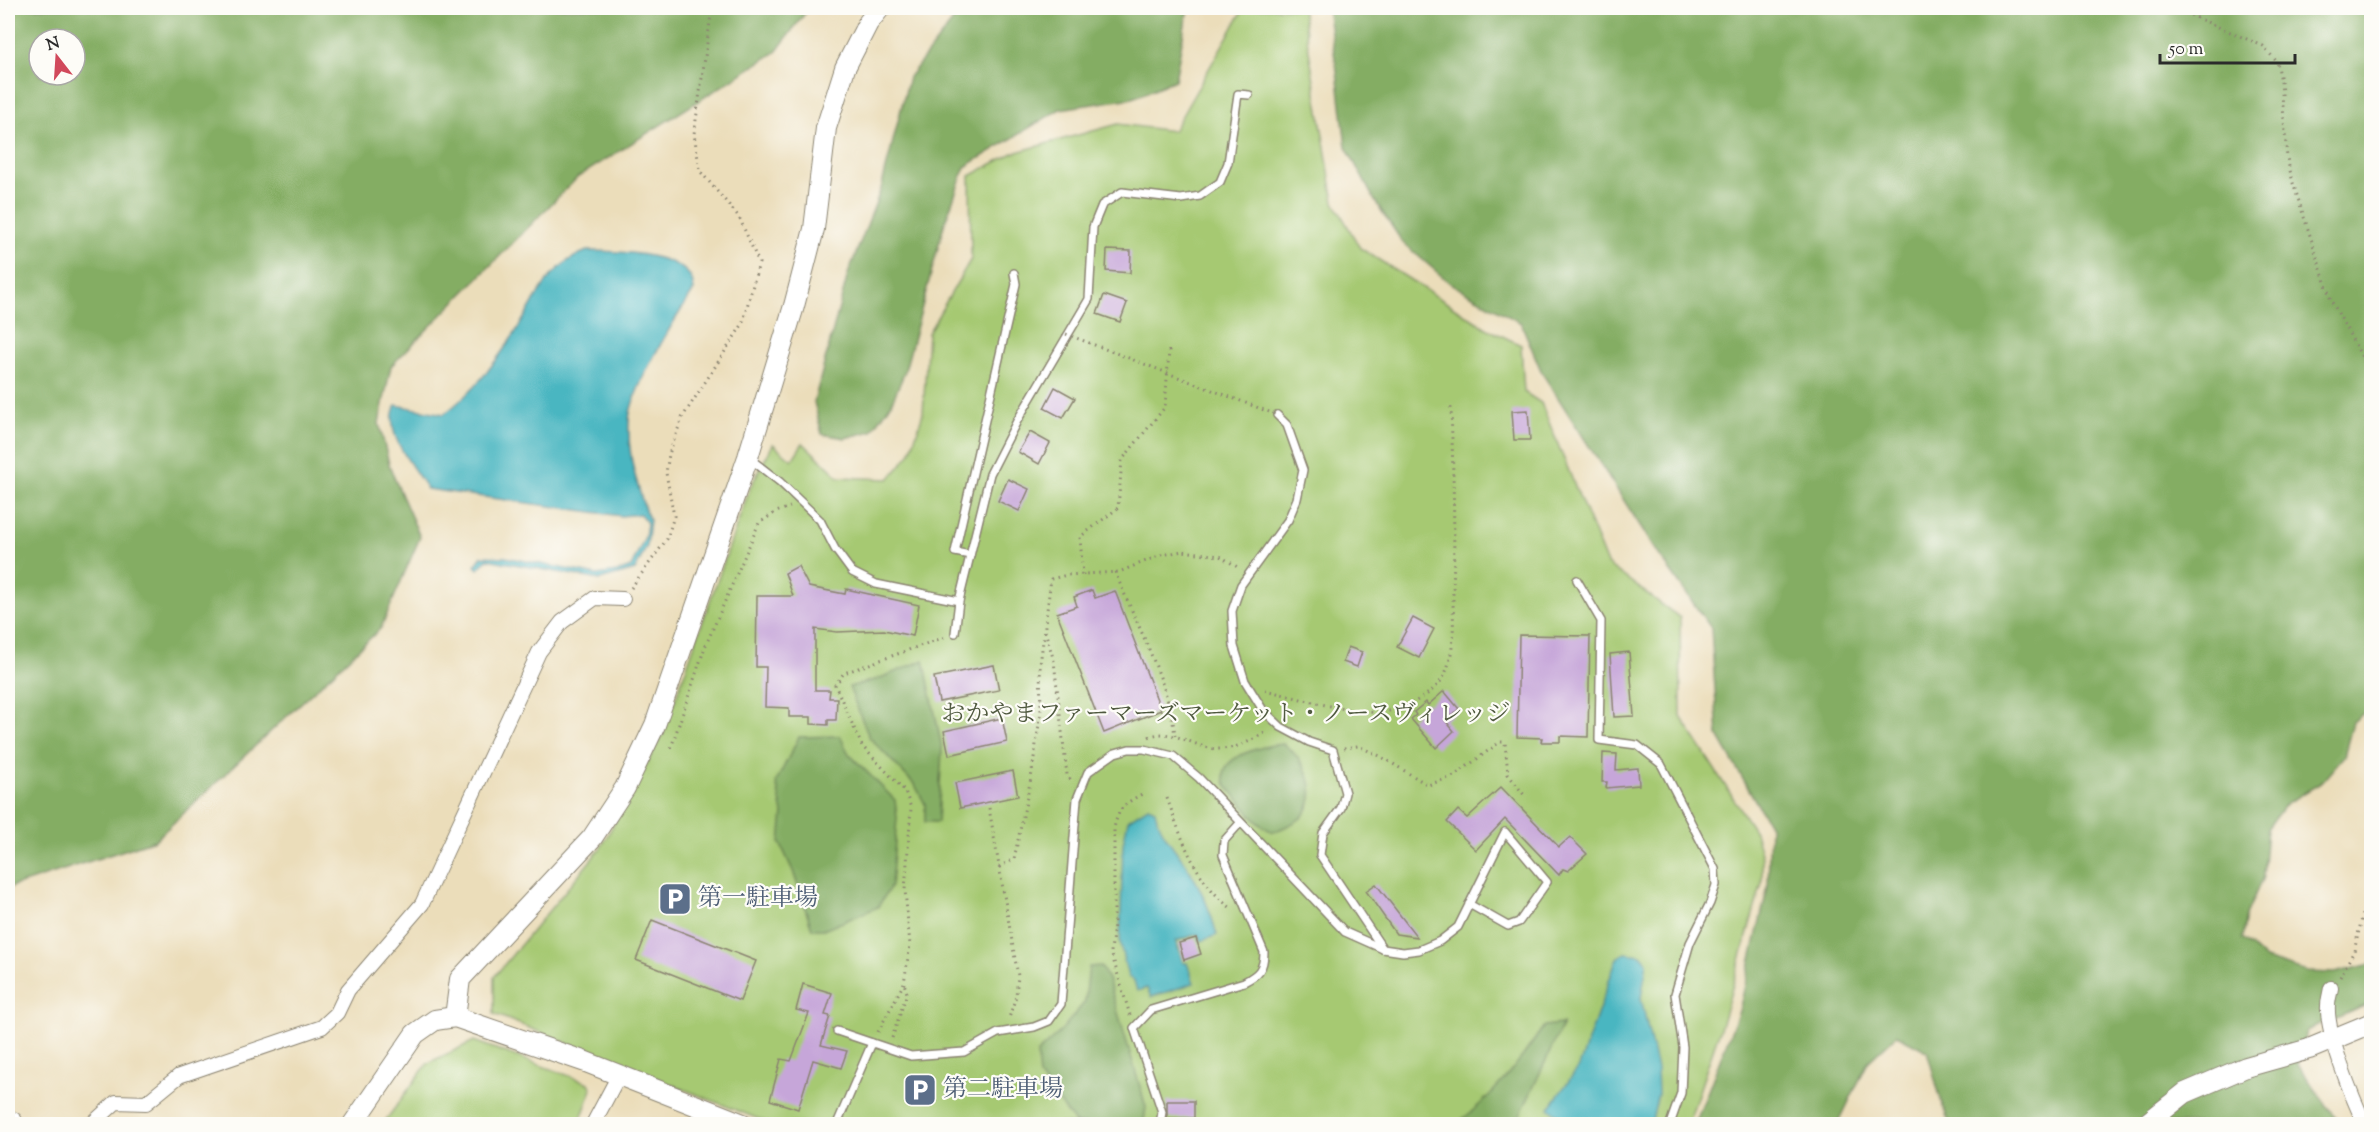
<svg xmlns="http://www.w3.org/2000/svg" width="2379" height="1132" font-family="'Sorts Mill Goudy','Noto Serif JP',serif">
	<rect width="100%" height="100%" fill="#fdfcf7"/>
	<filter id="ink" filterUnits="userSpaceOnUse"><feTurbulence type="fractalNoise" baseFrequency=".0167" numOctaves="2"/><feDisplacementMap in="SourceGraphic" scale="12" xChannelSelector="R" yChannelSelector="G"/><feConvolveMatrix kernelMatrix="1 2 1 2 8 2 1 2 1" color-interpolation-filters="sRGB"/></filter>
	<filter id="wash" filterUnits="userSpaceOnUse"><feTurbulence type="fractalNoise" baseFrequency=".008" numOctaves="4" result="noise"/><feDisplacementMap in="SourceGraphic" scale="24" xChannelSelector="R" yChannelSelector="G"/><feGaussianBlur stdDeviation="1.35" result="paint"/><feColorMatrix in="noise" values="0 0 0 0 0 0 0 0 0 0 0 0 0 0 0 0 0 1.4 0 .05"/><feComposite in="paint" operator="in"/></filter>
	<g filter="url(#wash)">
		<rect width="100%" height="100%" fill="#ebddba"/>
		<g fill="#a6c972" stroke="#687a4e" stroke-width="1.5">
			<path d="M1244,8H1302L1334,202L1360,248L1488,329L1521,345L1524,392L1541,403L1607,564L1680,618L1681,717L1755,832L1762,858V883L1722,1023L1688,1124H771L494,1014V977L600,849L663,734L750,488L773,444L792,460L803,443L839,477L889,479L910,454L923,413L928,333L971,259L970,176L1013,153L1118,124L1173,131Z"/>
			<path d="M474,1041L589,1083L592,1089L579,1124H383L428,1063Z"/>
		</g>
		<g fill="#84ad64" stroke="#586c48" stroke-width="1.5" fill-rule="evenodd">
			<path d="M8,8H809L776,52L578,177L391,366L379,423L390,468L420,537L381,628L155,840L8,888ZM39,39H75V75H39Z"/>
			<path d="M963,8H1188L1175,80L1133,98L1060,109L965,167L944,225L904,374L891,404L872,431L845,438L822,434L814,402L848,274L881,189L909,77Z"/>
			<path d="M1327,8H2371V707L2353,722L2344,756L2321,783L2285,804L2267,829L2263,877L2246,915L2242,939L2265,959L2307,972L2335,973L2371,964V1003L2306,1031L2298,1065L2340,1124H1950L1943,1107L1927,1051L1897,1035L1868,1062L1838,1124H1695L1739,1011L1768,886L1770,826L1718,736L1711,628L1657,552L1542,373L1521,323L1451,284L1403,243L1375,201L1346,147L1337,71Z"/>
			<path d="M924,660L942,748L938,822H925V804L915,785L869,737L849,687L878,679Z"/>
			<path d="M840,736L849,754L895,800L897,818L891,886L878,907L826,929H812L793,871L780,843L783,813L776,782L799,737Z"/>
			<path d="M1284,744C1305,760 1323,793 1302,817C1295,824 1282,828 1273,832C1258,825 1250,815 1240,801C1235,796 1228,789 1225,782C1216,755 1267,745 1284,744Z"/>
			<path d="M1101,966L1108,979L1146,1107L1144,1121L1140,1124H1076L1039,1076L1037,1053L1059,1033L1085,1002L1089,967Z"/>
			<path d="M1563,1024L1516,1124H1456C1492,1098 1519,1063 1544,1026Z"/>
		</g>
		<g fill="#48b6c1" stroke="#3a7076" stroke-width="1.5">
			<path d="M587,251C615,251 673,252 690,276C693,280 693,286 694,290C676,317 629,392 629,422C628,442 632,467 638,486C642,498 643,509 650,520L647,546L635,570L600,580L487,559L478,569L475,566L482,556L505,557L597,575L617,572L631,567L645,537L647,523L640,514L621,516L427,489C413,466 382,432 396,405L444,414C472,393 492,367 511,339C534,306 545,266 587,251Z"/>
			<path d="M1148,807L1155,810C1159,834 1178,851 1190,871C1203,892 1211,912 1217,935L1201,941L1198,934L1176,941L1183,963H1187L1194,983L1151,997L1147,988L1137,991L1134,980L1128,977L1120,944L1123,844L1128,820Z"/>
			<path d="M1625,953L1641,955L1647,962L1641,998L1657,1069L1658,1094L1652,1121L1651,1124H1568L1569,1122L1549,1108L1579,1067L1617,958Z"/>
		</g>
		<g id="blocks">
			<g fill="#c6a6d9">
				<path d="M1107,250L1131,251L1130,273L1106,271Z"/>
				<path d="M1104,295L1127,303L1120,322L1097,314Z"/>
				<path d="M1055,387L1075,398L1063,418L1044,408Z"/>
				<path d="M1528,410L1530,440H1514L1512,411Z"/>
				<path d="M1030,432L1050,443L1039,464L1018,452Z"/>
				<path d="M1008,479L1029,489L1019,511L998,501Z"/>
				<path d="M798,566L809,587L845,594L846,589L919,605L913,636L884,630L837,632L815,629V690H830L829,698H837L836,720H828V725L811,724V717H789V708L765,707L766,667H756L757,596H793L785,573Z"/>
				<path d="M1092,590L1095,598L1115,591L1161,710L1104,733L1057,613L1077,606L1074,597Z"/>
				<path d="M1413,618L1434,629L1419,658L1397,647Z"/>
				<path d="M1519,635L1590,636L1588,737L1560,736V742H1541L1542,738L1517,737Z"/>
				<path d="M1348,647L1362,652L1357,667L1343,662Z"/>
				<path d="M1629,652L1634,716L1614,717L1610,654Z"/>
				<path d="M994,665L999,690L939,702L934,677Z"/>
				<path d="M1444,691L1459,709L1445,720L1454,731L1436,748L1411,719L1416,715L1414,712L1426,702L1428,705Z"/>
				<path d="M1002,718L1007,742L949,755L944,731Z"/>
				<path d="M1603,753L1617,754L1616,770L1638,768L1639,785L1606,788L1607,782H1602Z"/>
				<path d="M1013,771L1018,796L960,808L955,783Z"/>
				<path d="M1501,787L1559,847L1570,837L1587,854L1568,871L1563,869L1559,875L1505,819L1476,850L1447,822L1458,810L1467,818Z"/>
				<path d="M1376,884L1417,937L1396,934L1366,891Z"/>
				<path d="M652,920L756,961L740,1001L636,960Z"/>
				<path d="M1196,938L1201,954L1184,960L1179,943Z"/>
				<path d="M803,984L832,993L825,1015L830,1016L821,1045L847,1051L841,1068L813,1060L798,1109L770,1100L781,1059L791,1061L809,1013L796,1010Z"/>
				<rect x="1167" y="1101" width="27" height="17"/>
			</g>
		</g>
	</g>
	<g filter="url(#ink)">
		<use href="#blocks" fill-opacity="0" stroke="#8b8472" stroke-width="1.5"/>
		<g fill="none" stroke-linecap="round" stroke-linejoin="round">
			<g stroke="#8b8472" stroke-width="10">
				<g id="lane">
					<path d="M1277,415L1287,425L1303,470L1297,499L1288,520L1241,585L1232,611L1234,646L1245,681L1263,710L1281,727L1309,742L1333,750L1345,793L1341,808L1323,833L1320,855L1383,949"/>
					<path d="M749,458L780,482L820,520L835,549L852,572L876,584L959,601"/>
					<path d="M970,555L955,552L1016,284L1014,273"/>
					<path d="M1577,580L1601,621L1599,740L1637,745L1661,764L1715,869L1716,885L1710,903L1690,943L1675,994L1683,1047L1681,1093L1670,1124"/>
					<path d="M955,633L959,601L990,474L1017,421L1089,299L1093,227L1102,205L1122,192L1181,199L1200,196L1220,182L1228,163L1238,94L1249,95"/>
					<path d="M837,1031L911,1056L964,1052L998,1033L1034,1027L1049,1021L1061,1004L1077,799L1088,772L1115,753L1129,749H1144L1173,756L1199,778L1345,932L1383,949L1403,952L1419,950L1440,941L1458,927L1505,832L1547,882L1519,922L1508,926L1469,904"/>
					<path d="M837,1124L872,1043"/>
					<path d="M1160,1124L1162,1112L1134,1028L1151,1010L1244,982C1259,974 1264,969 1264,952L1223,855L1224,841L1240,823"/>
				</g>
			</g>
			<g stroke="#8b8472" stroke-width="16">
				<g id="street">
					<path d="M2331,988C2330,994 2328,1000 2328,1006C2326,1032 2353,1100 2365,1124"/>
					<path d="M92,1124L116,1102L146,1103L179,1076L322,1027L337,1013L348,990L422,904L539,652L562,622L595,598L623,599"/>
					<path d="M593,1124L619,1075"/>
				</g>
			</g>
			<g stroke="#8b8472" stroke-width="22">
				<g id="secondary">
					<path d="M455,1017L460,979L592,838L625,788L655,725L748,457L794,306L814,229L826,128L845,68L868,23L880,8"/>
					<path d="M353,1124L415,1034L435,1020L455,1017L586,1062L743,1124"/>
					<path d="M2146,1124L2185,1093L2246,1067L2309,1049L2372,1023"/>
				</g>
			</g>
			<g stroke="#8b8472" stroke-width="28">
				<path id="highway" d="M8,1124H10"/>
			</g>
			<g stroke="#8b8472" stroke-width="3" stroke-dasharray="1.5 4.5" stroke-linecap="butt">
				<path d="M2174,8L2263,46L2277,62L2281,81L2287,158L2293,183L2331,300L2372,376"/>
				<path d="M1115,572C1135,620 1170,686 1175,736"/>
				<path d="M1083,575L1080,537L1118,508L1122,460L1165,407L1169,350"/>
				<path d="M631,588L667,539L674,516L666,473L669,454L682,418L742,325L759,263L739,217L700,171L694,134L712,8"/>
				<path d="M1045,631L1054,661L1067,775L1071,780"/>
				<path d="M1265,690C1295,697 1355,715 1382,712C1403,710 1434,695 1444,676C1456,651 1453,622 1453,595C1455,532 1453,470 1451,407"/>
				<path d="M1149,737C1171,726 1197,750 1219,749C1238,749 1252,740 1268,731"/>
				<path d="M671,748L705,647L759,523L776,512L790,507"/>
				<path d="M1344,748L1358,746L1380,756L1428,785L1454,776L1500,742H1505L1508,774L1525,796"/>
				<path d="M1167,798C1182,839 1195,881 1231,908"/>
				<path d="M989,808L1018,976L1016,996L1009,1018"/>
				<path d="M999,867L1014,859L1031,778L1041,711L1040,665L1051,579L1067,575L1119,572L1161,555L1183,551L1220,556L1239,568"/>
				<path d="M2340,977L2354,951L2372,877"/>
				<path d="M1130,1015L1111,952L1114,924V828C1119,807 1124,804 1142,794"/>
				<path d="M878,1032L904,983L910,945L905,890L911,808L905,791L862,746L835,685L844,673L945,637"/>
				<path d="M892,1038L907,993L904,983"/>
			</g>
			<use href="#lane" stroke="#fff" stroke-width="7"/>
			<use href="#street" stroke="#fff" stroke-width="14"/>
			<use href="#secondary" stroke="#fff" stroke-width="20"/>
			<use href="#highway" stroke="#fff" stroke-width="26"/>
			<path stroke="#8b8472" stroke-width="3" stroke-dasharray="1.5 4.5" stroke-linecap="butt" d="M1066,334L1277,415"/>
		</g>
	</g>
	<defs>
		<g id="parking-square" transform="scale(1.725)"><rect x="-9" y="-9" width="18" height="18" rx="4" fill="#5c6f8a" stroke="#fdfcf7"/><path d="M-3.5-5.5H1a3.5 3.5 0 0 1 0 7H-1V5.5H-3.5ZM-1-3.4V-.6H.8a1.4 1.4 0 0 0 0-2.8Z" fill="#fff"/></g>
	</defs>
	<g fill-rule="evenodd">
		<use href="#parking-square" x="675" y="899"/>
		<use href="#parking-square" x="920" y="1090"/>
	</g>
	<g text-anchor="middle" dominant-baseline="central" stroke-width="4.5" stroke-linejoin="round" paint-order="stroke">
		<g font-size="24" fill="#505a40" stroke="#fdfcf7">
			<text x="1226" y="715">おかやまファーマーズマーケット・ノースヴィレッジ</text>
		</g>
		<g font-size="24" fill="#4e5e75" stroke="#fdfcf7" text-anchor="start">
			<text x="698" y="899">第一駐車場</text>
			<text x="943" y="1090">第二駐車場</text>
		</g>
	</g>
	<rect width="2379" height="1132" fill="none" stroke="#fdfcf7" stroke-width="30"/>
	<g transform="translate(57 57) rotate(343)"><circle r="28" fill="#fdfcf7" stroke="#a9a8a5" stroke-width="1.5"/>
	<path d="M0-4.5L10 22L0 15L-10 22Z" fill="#d1495b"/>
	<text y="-9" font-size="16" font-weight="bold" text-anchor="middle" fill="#2b2b2b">N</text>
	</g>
	<path d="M2160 54v9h135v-9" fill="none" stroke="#2b2b2b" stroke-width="3"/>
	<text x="2169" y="54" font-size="18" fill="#2b2b2b" stroke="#fdfcf7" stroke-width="4.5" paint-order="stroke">50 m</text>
</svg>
